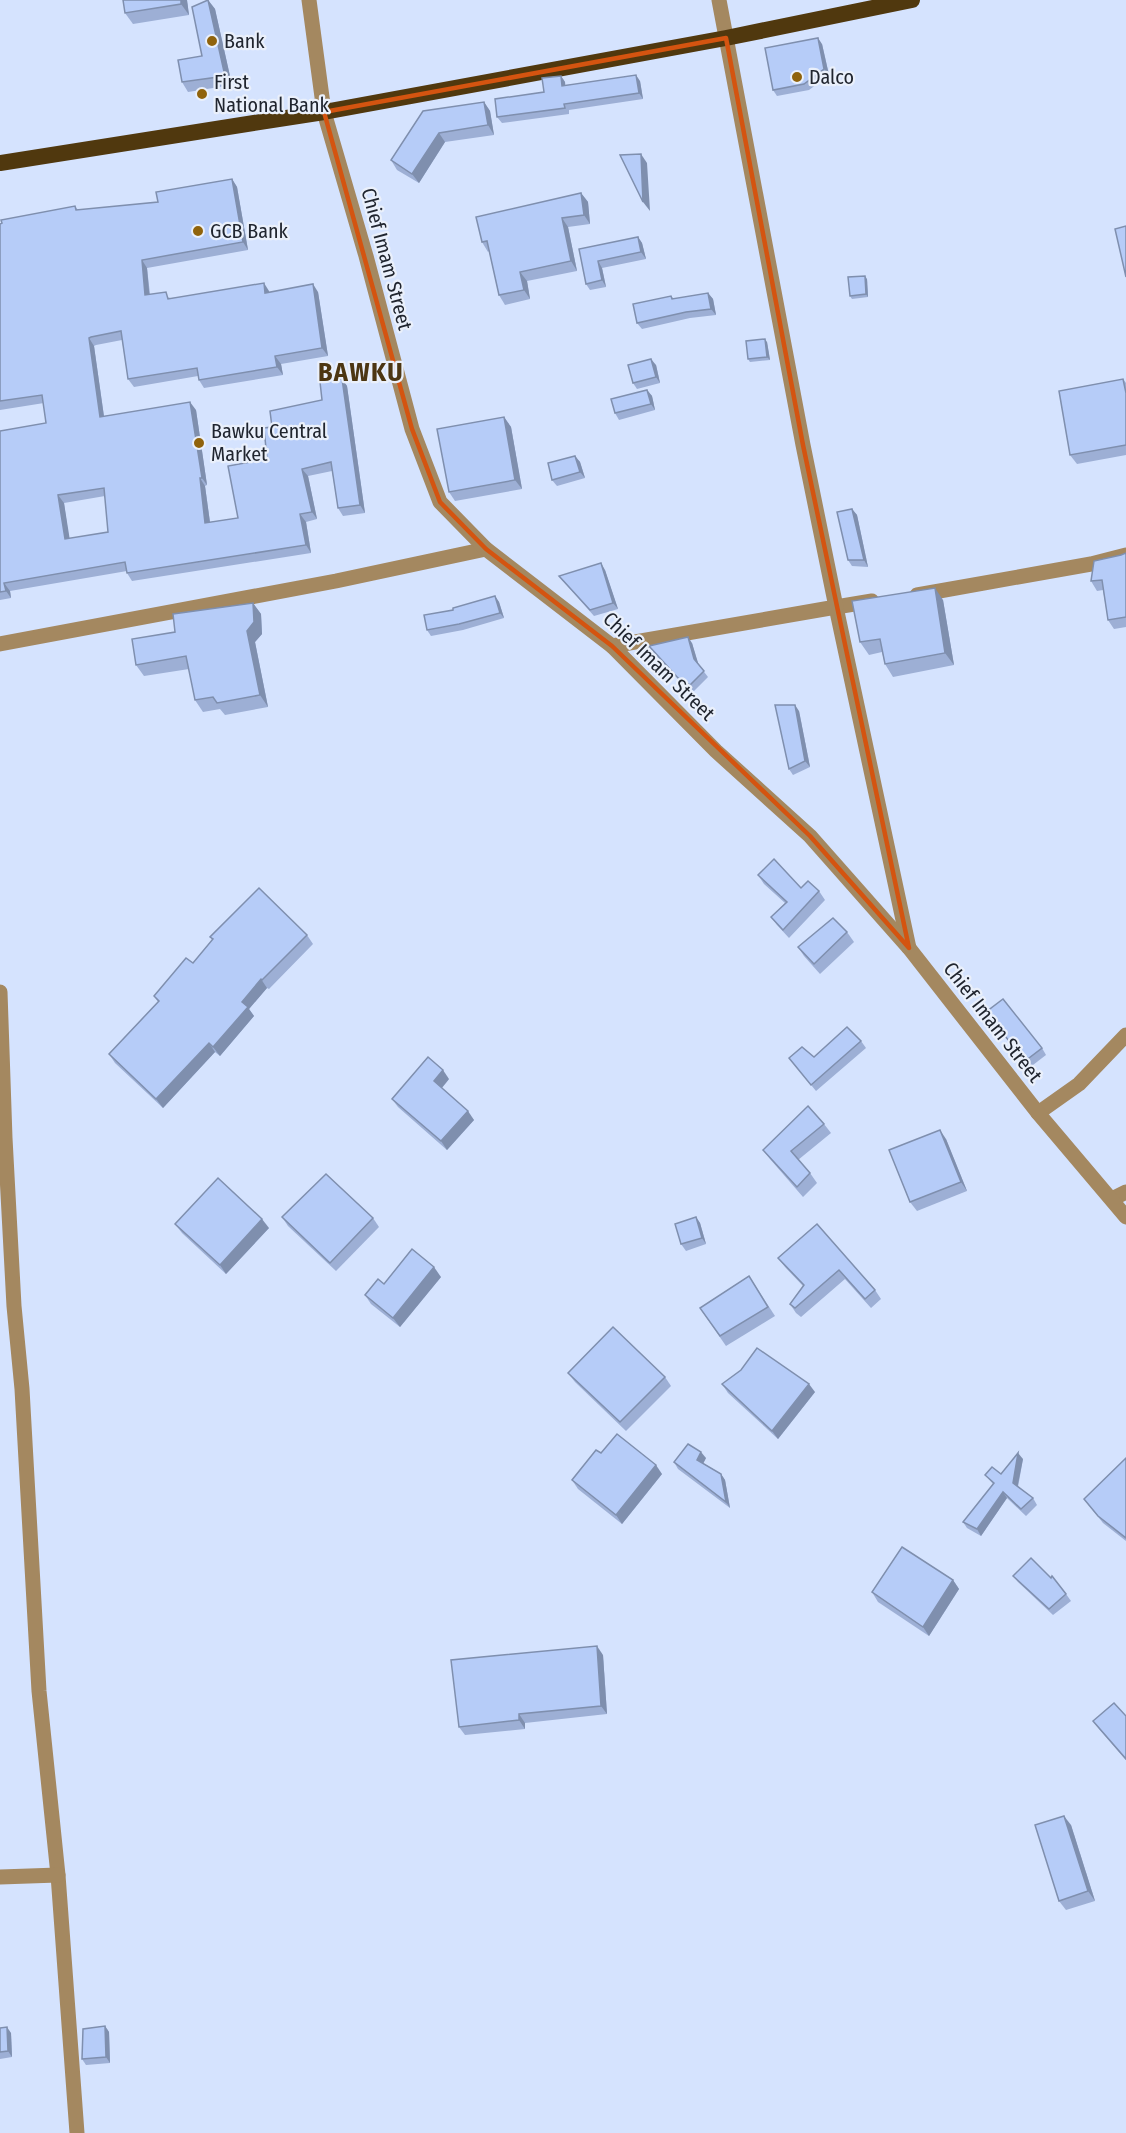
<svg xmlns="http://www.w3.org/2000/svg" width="1126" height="2133" font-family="'Fira Sans Condensed',sans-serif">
	<rect width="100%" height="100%" fill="#d5e3fe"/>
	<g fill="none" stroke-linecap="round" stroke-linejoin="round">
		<g stroke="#a48860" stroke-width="15">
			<path d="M917,595L1091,564L1126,555"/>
			<path d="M872,601L836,607L909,948"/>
			<path d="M0,644L336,581L486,549"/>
			<path d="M612,646L836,607L803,445L719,0"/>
			<path d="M0,992L5,1138L14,1306L22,1389L39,1691L58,1875L77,2133"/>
			<path d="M1038,1113L1079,1084L1126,1035"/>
			<path d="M1112,1199L1126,1192"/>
			<path d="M0,1877L58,1875"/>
		</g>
		<path stroke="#a48860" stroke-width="15" d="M309,0L324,112L366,256L412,429L440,502L486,549L612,646L716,751L810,836L909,948L1038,1113L1126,1217"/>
		<path stroke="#50380e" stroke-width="16" d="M0,163L324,112L726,38L912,0"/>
	</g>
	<g fill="#9dafd5" fill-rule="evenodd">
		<path d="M187,0L189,15L133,24L125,13Z"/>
		<path d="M208,0L215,9L232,85L188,92L182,82L202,56Z"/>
		<path d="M822,44L829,75L809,90L777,96L773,90Z"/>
		<path d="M561,76L565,82V85L640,81L643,99L569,110V114L502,123L497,117L544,92Z"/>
		<path d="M484,102L490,111L494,135L445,142L419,183L397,170L391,160Z"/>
		<path d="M232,179L237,187L248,250L147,268L150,294L171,298L269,291V292H318L328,356L281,364L283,375L204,388L199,380L198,376L134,387L128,379L122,340L96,345L94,346L104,416L196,410L207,485L205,486L210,522L238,518L267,459L272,427L322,400L342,379L347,386L365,513L343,516L338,508L332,471L308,476L317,519L306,522L311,553L132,581L127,573V571L10,591L11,598L0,600V431L46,423L44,403L0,410V224L75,206L78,210L158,202ZM105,496L108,532L69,539L64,503Z"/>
		<path d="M581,193L588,202L590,224L568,227L577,271L527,281L530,299L505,305L499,295L489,251L488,252L482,242Z"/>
		<path d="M638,237L642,243L646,259L602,268L606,287L590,290L586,284L579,249Z"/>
		<path d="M867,279L868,297L852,299L850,296Z"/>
		<path d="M708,293L713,299L716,315L690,318L642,329L637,323L671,296L674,299Z"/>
		<path d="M767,342L770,360L750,362L748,359Z"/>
		<path d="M656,365L660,383L637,389L633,383Z"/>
		<path d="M1123,379L1126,383V455L1077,464L1070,455Z"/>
		<path d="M647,390L652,396L655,410L619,420L615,413Z"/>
		<path d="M504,417L511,427L522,489L455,501L449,492Z"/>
		<path d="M575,456L580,462L585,478L557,486L552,480Z"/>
		<path d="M852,509L857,515L868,567L852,566L848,560Z"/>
		<path d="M1126,553V627L1114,629L1108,620L1103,590L1097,591L1091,581L1121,555Z"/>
		<path d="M605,570L618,609L594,616L564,582L559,576Z"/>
		<path d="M495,596L499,602L504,618L463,630L431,636L427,630L453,610Z"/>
		<path d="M943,600L954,665L893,677L885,664L882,652L869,655L860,642Z"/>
		<path d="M253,603L261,614L262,634L255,642L268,707L225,715L220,709L203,712L195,700L189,669L144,676L136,665L175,632Z"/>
		<path d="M692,643L698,664L708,677L694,691L683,684L654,653L649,646Z"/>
		<path d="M799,711L810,767L793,775L789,769Z"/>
		<path d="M758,875L801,888L819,891L825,900L789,938L777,925L771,917L785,903L764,884Z"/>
		<path d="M847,932L854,942L820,974L804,956L798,947Z"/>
		<path d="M307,935L313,944L269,989L267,988L249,1009L254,1016L220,1056L215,1052L163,1108L115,1063L109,1054L158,1002L154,996L193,963L212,940L210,937Z"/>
		<path d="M991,1018L1042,1048L1046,1055L1029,1068Z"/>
		<path d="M861,1041L866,1048L816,1091L789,1058L814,1057Z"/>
		<path d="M449,1079L442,1088L474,1120L447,1150L398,1107L392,1099Z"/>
		<path d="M824,1124L831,1133L798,1160L810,1173L817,1183L803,1197L770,1159L763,1150Z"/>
		<path d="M946,1139L967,1191L917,1211L910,1202Z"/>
		<path d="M282,1217L373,1218L379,1227L336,1271L288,1226Z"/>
		<path d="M696,1217L700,1223L706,1244L686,1251L681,1244Z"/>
		<path d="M175,1224L269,1228L226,1274L182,1233Z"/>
		<path d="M817,1224L875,1290L881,1299L871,1308L845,1279L801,1317L796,1313L790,1304L803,1286L785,1267L778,1258Z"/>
		<path d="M749,1276L775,1316L726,1346L700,1308Z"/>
		<path d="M441,1277L400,1327L371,1304L365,1295L384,1284Z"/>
		<path d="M568,1373L665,1377L671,1386L626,1431L575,1382Z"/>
		<path d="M722,1384L815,1392L778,1439L728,1393Z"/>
		<path d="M601,1453L662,1474L622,1524L578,1489L572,1480Z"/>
		<path d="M706,1458L703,1463L721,1474L725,1480L730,1508L678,1469L674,1462Z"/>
		<path d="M1126,1458V1541L1103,1523L1084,1499Z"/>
		<path d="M1023,1459L1018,1487L1033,1498L1037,1505L1026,1516L1007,1498L981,1536L967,1528L963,1522L993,1484L985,1475L1001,1474Z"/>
		<path d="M1013,1576L1066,1594L1071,1601L1053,1615L1018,1582Z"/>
		<path d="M953,1580L959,1589L929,1636L878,1602L872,1592Z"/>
		<path d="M603,1655L607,1714L525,1723V1729L465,1735L459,1727Z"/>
		<path d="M1126,1716V1760L1100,1730L1093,1721Z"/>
		<path d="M1071,1825L1095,1901L1066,1910L1059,1901Z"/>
		<path d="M105,2026L109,2032L110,2063L86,2065L82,2059Z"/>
		<path d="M0,2028L11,2033L12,2057L0,2059Z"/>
	</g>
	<g fill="#7f8fae">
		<path d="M181,0H187L189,15L181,4Z"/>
		<path d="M208,0L215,9L232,85L225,76Z"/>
		<path d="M818,38L822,44L829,75L824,69Z"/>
		<path d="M636,75L640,81L643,99L639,93Z"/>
		<path d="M561,76L565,82L566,92L562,86Z"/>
		<path d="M484,102L490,111L494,135L488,125Z"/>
		<path d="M439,133L445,142L419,183L412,174Z"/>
		<path d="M641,154L647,163L650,211L643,202Z"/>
		<path d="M232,179L237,187L248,250L243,242Z"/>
		<path d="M581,193L588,202L590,224L584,215Z"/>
		<path d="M562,218L568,227L577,271L571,261Z"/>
		<path d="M638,237L642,243L646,259L641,252Z"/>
		<path d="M142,260L147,268L150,302L145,295Z"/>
		<path d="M598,261L602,268L606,287L602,280Z"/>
		<path d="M520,272L527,281L530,299L524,290Z"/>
		<path d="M865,276L867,279L868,297L866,294Z"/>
		<path d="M264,283L269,291L271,301L265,293Z"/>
		<path d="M313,284L318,292L328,356L322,348Z"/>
		<path d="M708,293L713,299L716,315L711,309Z"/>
		<path d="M89,338L94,346L105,424L100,417Z"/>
		<path d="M765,339L767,342L770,360L767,357Z"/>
		<path d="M275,356L281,364L283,375L277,367Z"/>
		<path d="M651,359L656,365L660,383L656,377Z"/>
		<path d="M342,379L347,386L365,513L360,505Z"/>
		<path d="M647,390L652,396L655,410L651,404Z"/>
		<path d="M190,402L196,410L207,485L202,478Z"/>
		<path d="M504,417L511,427L522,489L515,480Z"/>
		<path d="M575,456L580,462L585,478L580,472Z"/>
		<path d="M302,469L308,476L317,519L312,512Z"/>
		<path d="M200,478L205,486L211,530L205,523Z"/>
		<path d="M58,495L64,503L71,547L65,539Z"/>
		<path d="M852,509L857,515L868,567L864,560Z"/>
		<path d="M300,514L306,522L311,553L306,545Z"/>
		<path d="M601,563L605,570L618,609L613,603Z"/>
		<path d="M4,583L10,591L11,598L6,591Z"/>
		<path d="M935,588L943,600L954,665L945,653Z"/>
		<path d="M495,596L499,602L504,618L500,613Z"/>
		<path d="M253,603L261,614L262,634L255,642L268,707L260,695L247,631Z"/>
		<path d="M688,637L692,643L699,666L694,659Z"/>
		<path d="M795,705L799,711L810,767L805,761Z"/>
		<path d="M261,979L267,988L249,1009L254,1016L220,1056L213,1047L242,1002Z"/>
		<path d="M209,1043L215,1052L163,1108L156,1099Z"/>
		<path d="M443,1070L449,1079L440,1090L434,1081Z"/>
		<path d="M468,1111L474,1120L447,1150L441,1141Z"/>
		<path d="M940,1130L946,1139L967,1191L961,1182Z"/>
		<path d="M696,1217L700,1223L706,1244L702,1238Z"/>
		<path d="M262,1219L269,1228L226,1274L220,1265Z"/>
		<path d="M434,1267L441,1277L400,1327L393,1318Z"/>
		<path d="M809,1384L815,1392L778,1439L772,1431Z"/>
		<path d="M701,1452L706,1458L702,1466L697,1460Z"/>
		<path d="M1018,1453L1023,1459L1017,1489L1013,1483Z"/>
		<path d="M656,1465L662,1474L622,1524L616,1515Z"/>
		<path d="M721,1474L725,1480L730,1508L726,1502Z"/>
		<path d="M1003,1492L1007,1498L981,1536L977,1529Z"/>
		<path d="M953,1580L959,1589L929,1636L923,1627Z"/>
		<path d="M597,1646L603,1655L607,1714L601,1706Z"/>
		<path d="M519,1714L525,1723V1729L519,1720Z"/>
		<path d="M1064,1816L1071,1825L1095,1901L1088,1891Z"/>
		<path d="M105,2026L109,2032L110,2063L106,2057Z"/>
		<path d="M7,2027L11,2033L12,2057L8,2051Z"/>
	</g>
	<g fill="#b6ccf8" stroke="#7f8fae" stroke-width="1.5" fill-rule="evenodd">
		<path d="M123,0H181V4L125,13Z"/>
		<path d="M208,0L225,76L182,82L178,60L202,56L192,7Z"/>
		<path d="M818,38L824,69L804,84L773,90L765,48Z"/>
		<path d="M636,75L639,93L564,104L565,108L497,117L495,99L544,92L542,78L561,76L562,86Z"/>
		<path d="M484,102L488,125L439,133L412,174L391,160L423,111Z"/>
		<path d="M641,154L643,202L620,155Z"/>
		<path d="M232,179L243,242L142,260L145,295L166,292L168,299L264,283L265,293L313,284L322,348L275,356L277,367L199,380L197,368L128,379L121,331L91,337L89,338L100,417L190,402L202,478H200L205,523L238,518L228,466L267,459L264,428L272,427L270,411L322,400L320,382L342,379L360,505L338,508L331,462L302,469L312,512L300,514L306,545L127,573L125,562L4,583L6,591L0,592V431L46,423L42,395L0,401V224L2,223L1,220L75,206L76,210L158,202L156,192ZM104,488L108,532L65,539L58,495Z"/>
		<path d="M581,193L584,215L562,218L571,261L520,272L524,290L499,295L487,241L482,242L476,217Z"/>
		<path d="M1126,226V277L1115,229Z"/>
		<path d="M638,237L641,252L598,261L602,280L586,284L579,249Z"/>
		<path d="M865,276L866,294L850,296L848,277Z"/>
		<path d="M708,293L711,309L686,312L637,323L633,304L671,296L672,299Z"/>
		<path d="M765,339L767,357L748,359L746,341Z"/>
		<path d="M651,359L656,377L633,383L628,365Z"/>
		<path d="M1123,379L1126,393V445L1070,455L1059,391Z"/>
		<path d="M647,390L651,404L615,413L611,399Z"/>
		<path d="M504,417L515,480L449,492L437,429Z"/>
		<path d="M575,456L580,472L552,480L548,463Z"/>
		<path d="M852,509L864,560H848L837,512Z"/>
		<path d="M1126,553V617L1108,620L1102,580L1091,581L1094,561L1121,555Z"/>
		<path d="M601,563L613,603L590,610L559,576Z"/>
		<path d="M935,588L945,653L885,664L880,639L860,642L852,601Z"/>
		<path d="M495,596L500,613L459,624L427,630L424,615L453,610V608Z"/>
		<path d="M253,603L254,622L247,631L260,695L217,703L213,697L195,700L186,656L136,665L132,639L175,632L173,614Z"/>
		<path d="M688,637L694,659L704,671L690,685L678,678L649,646Z"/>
		<path d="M775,705H795L805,761L789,769Z"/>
		<path d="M774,859L801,888L808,881L819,891L783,930L771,917L787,902L758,875Z"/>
		<path d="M259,888L307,935L262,980L261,979L242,1002L248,1007L213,1047L209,1043L156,1099L109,1054L159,1001L154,996L186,958L193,963L213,939L210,937Z"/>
		<path d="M833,918L847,932L814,964L798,947Z"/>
		<path d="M1003,999L1042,1048L1025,1061L986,1012Z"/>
		<path d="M847,1027L861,1041L811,1085L789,1058L802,1047L814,1057Z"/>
		<path d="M428,1057L443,1070L434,1081L468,1111L441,1141L392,1099Z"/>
		<path d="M808,1106L824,1124L791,1151L810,1173L797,1187L763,1150Z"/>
		<path d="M940,1130L961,1182L910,1202L889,1150Z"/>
		<path d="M326,1174L373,1218L330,1263L282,1217Z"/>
		<path d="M218,1178L262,1219L220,1265L175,1224Z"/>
		<path d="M696,1217L702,1238L681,1244L675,1224Z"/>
		<path d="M817,1224L875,1290L865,1299L839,1270L795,1308L790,1304L804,1285L778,1258Z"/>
		<path d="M412,1249L434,1267L393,1318L365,1295L378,1279L384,1284Z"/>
		<path d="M749,1276L768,1307L720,1336L700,1308Z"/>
		<path d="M613,1327L665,1377L620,1422L568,1373Z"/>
		<path d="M757,1348L809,1384L772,1431L722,1384L741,1370Z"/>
		<path d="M617,1434L656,1465L616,1515L572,1480L596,1450L601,1453Z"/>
		<path d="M688,1444L701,1452L697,1460L721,1474L726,1502L674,1462Z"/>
		<path d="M1018,1453L1013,1483L1033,1498L1021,1509L1003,1492L977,1529L963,1522L994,1483L985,1475L992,1467L1001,1474Z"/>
		<path d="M1126,1458V1538L1098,1516L1084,1499Z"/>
		<path d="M902,1547L953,1580L923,1627L872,1592Z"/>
		<path d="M1031,1558L1051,1578L1052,1576L1066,1594L1049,1609L1013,1576Z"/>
		<path d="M597,1646L601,1706L519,1714V1720L459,1727L451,1660Z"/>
		<path d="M1114,1703L1126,1716V1759L1093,1721Z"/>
		<path d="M1064,1816L1088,1891L1059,1901L1035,1825Z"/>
		<path d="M105,2026L106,2057L82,2059L83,2029Z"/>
		<path d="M7,2027L8,2051L0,2052V2028Z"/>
	</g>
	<path fill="none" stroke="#d45410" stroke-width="4.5" stroke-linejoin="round" d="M726,38L803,445L909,948L810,836L612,646L486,549L440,502L412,429L324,112Z"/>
	<g fill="#90630c" stroke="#eaf0fb" stroke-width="2">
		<circle cx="212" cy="41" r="6"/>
		<circle cx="797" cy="77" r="6"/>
		<circle cx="202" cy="94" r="6"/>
		<circle cx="198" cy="231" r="6"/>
		<circle cx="199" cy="443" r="6"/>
	</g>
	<g text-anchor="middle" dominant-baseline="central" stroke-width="4.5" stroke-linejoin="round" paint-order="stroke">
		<g font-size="20" fill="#20252f" stroke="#eaf0fb" text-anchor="start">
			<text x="224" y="41">Bank</text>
			<text x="809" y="77">Dalco</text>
			<text x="214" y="82">First<tspan x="214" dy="23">National Bank</tspan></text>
			<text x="210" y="231">GCB Bank</text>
			<text x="211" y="431">Bawku Central<tspan x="211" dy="23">Market</tspan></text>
		</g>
		<g font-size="20" fill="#20252f" stroke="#eaf0fb">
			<text transform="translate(387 259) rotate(75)">Chief Imam Street</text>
			<text transform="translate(659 666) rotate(44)">Chief Imam Street</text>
			<text transform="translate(993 1022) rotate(52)">Chief Imam Street</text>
		</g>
		<g font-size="26" font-weight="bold" letter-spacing="1.5" fill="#4c3612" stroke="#eaf0fb">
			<text x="361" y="372">BAWKU</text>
		</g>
	</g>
</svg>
